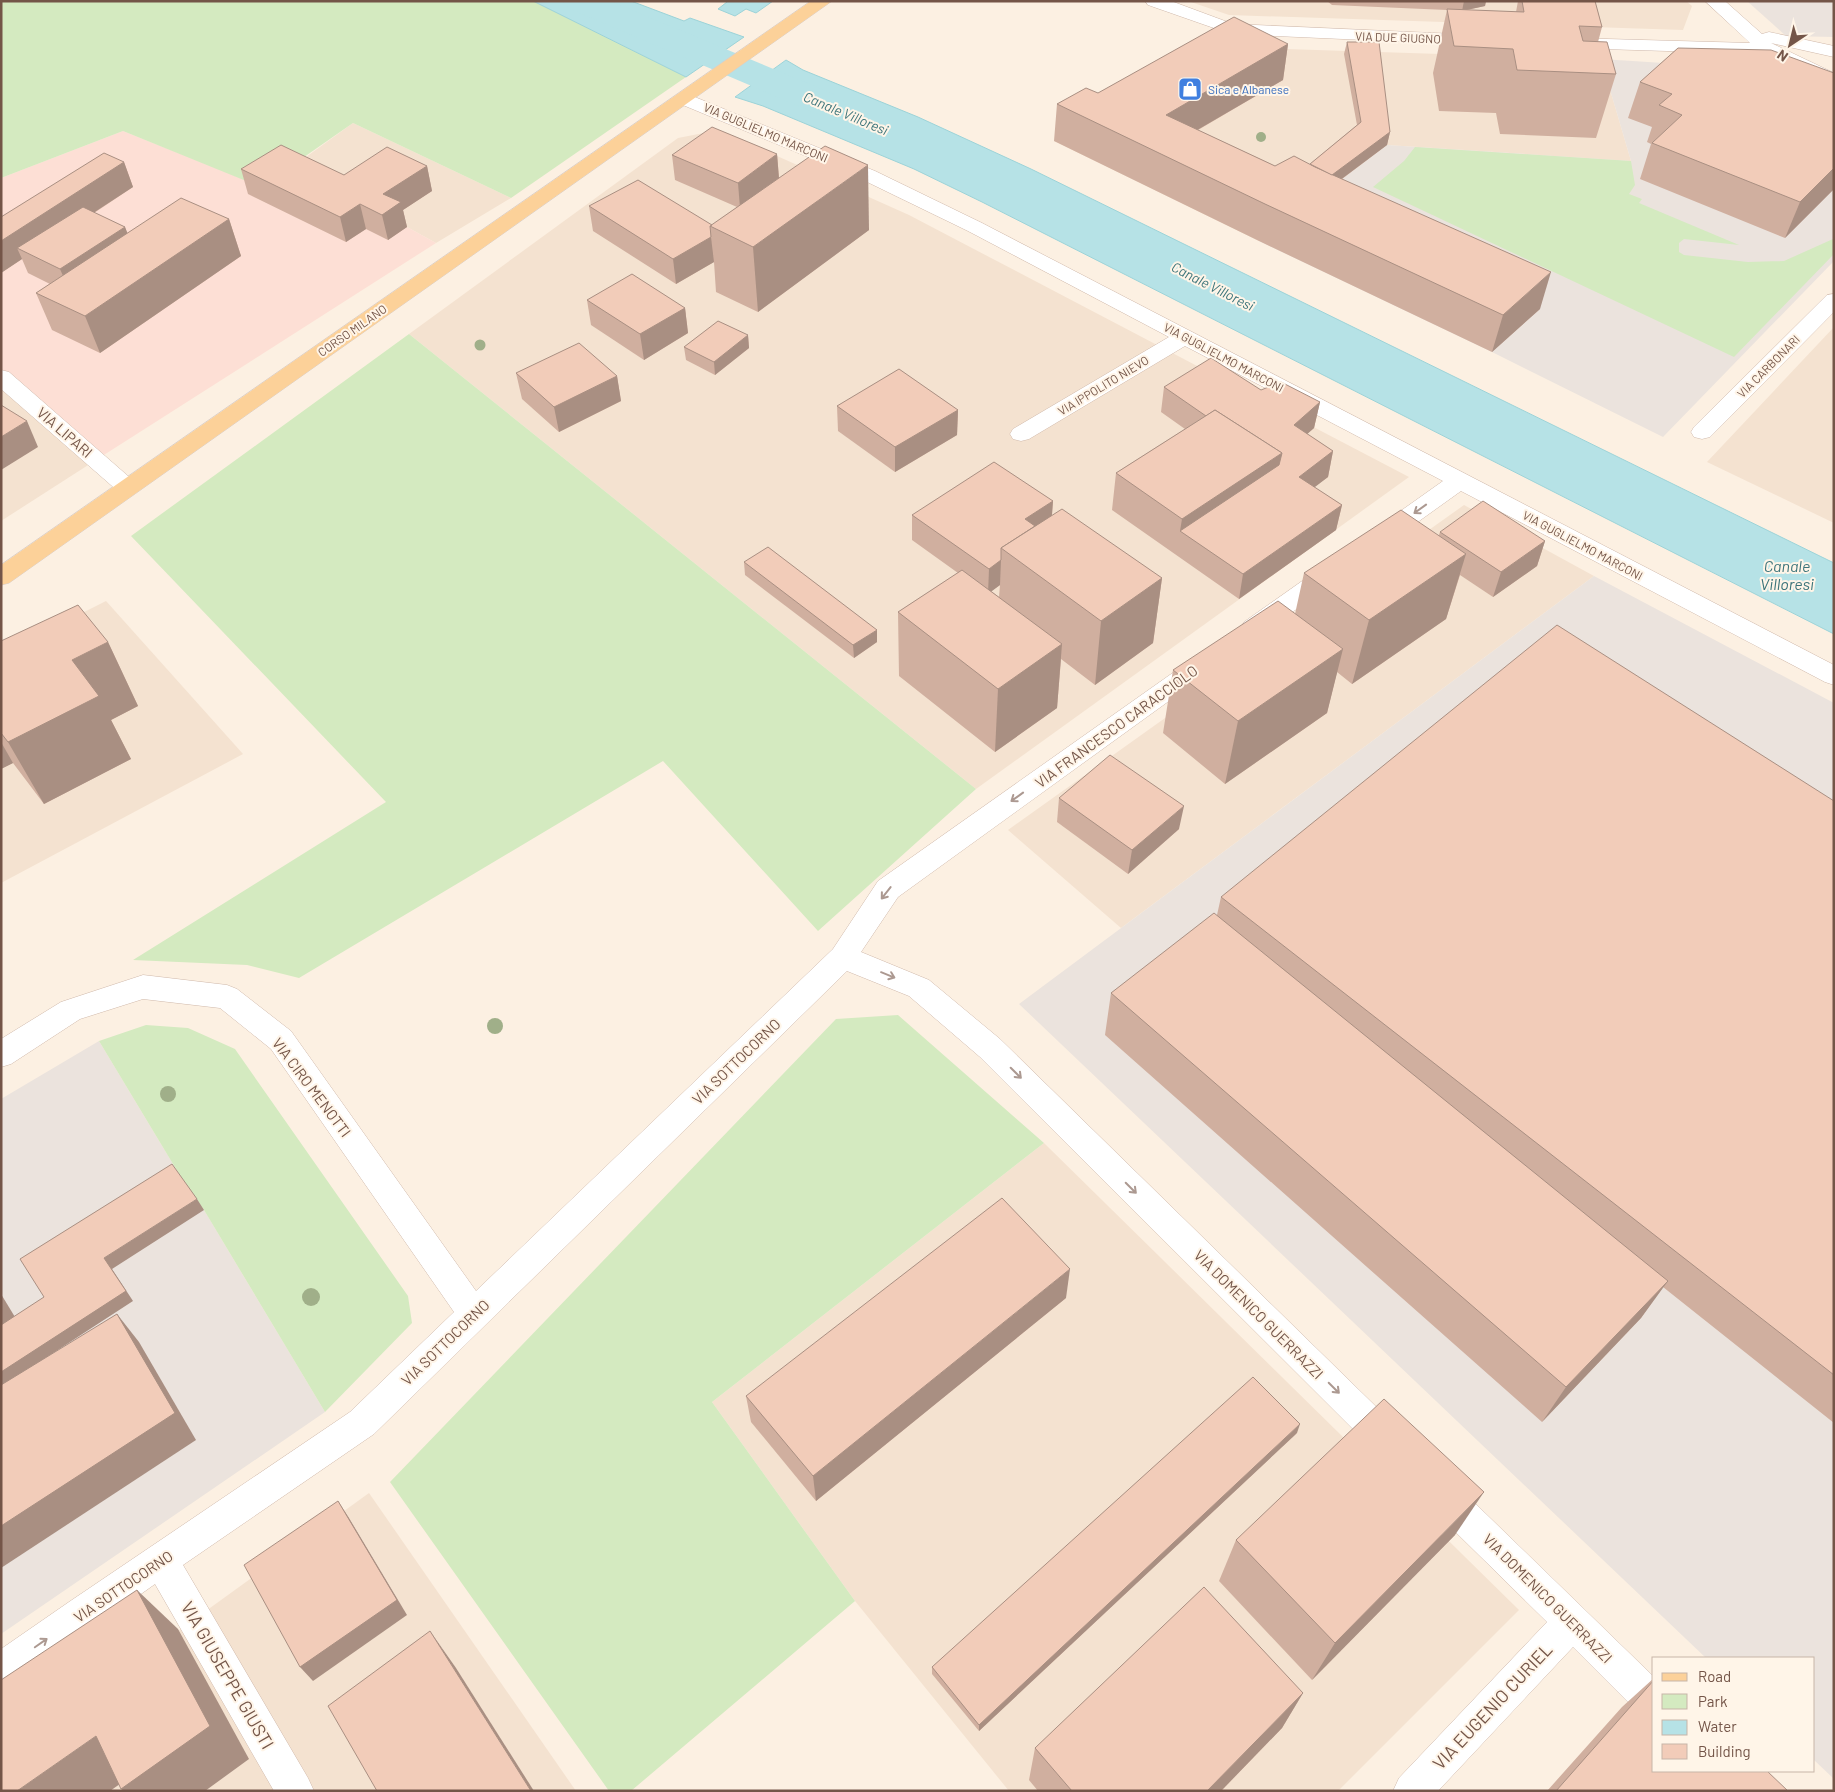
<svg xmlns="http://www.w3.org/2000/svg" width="1835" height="1792" font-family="Barlow,sans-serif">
	<rect width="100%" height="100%" fill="#fcf0e2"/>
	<g fill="#f4e2d0">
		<path d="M1188,1H1686L1692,6L1683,30L1229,15Z"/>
		<path d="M1221,47L1601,59L1631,161L1387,145L1259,241L1054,141Z"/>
		<path d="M353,123L511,198L436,243L407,227L288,170Z"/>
		<path d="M719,130L909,215L1409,477L976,789L409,334L678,138Z"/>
		<path d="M1834,327V523L1707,462Z"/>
		<path d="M1,376L96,460L1,521Z"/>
		<path d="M1464,505L1594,576L1121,928L1008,830Z"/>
		<path d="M106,601L243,754L1,883V654Z"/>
		<path d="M1044,1143L1519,1610L1338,1791H1009L855,1601L712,1402Z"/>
		<path d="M369,1493L576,1791H1V1759Z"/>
	</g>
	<path fill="#fddfd5" d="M123,131L261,186L407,227L436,243L96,460L1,376V178Z"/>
	<g fill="#ebe3dd">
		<path d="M1747,1H1834V37L1786,36Z"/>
		<path d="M1601,59L1773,70L1834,92V261L1663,437L1492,352L1259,241L1387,145L1631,161Z"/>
		<path d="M1594,576L1834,703V1779L1814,1760V1658H1706L1019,1004Z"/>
		<path d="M99,1041L179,1174L204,1210L325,1412L1,1634V1099Z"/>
	</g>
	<g fill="#d4eac0">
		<path d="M1,1H533L686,77L511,198L353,123L261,187L123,131L1,178Z"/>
		<path d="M1415,147L1631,161L1635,185L1629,194L1642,199L1639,203L1739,245L1684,239L1679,243V252L1684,255L1748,262L1784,261L1833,239L1834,254L1734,357L1373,187L1404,161Z"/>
		<path d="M409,334L976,789L818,931L663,761L299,978L247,965L133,960L386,802L131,536Z"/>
		<path d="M898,1015L1044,1143L712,1402L855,1601L631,1791H609L390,1482L836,1019Z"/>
		<path d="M146,1025L188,1028L235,1049L408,1296L412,1323L325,1412L204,1210L179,1174L99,1041Z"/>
	</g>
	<g fill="#b6e2e6" stroke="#9cd3d8">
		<path d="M533,1H631L684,21L690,18L744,37L686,77Z"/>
		<path d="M725,1H773L756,13L746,9L735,16L718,9L727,2Z"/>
		<path d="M786,60L803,70L918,117L1031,169L1834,563V634L982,202L914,169L763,106L735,97Z"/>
	</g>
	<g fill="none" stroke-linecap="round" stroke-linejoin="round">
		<path fill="#b6e2e6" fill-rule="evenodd" d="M563,1H610L841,97L846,105L841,113L828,116L815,113L568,8Z"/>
		<g stroke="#d0b9ab" stroke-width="1">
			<g id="minor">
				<path d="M1145,1H1171L1233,24L1478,35L1484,36L1487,40L1484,44L1478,45L1231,34L1148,5Z"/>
				<path d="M1705,1H1725L1762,34L1769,32L1834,46V57L1771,43L1834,73V86L1764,54L1571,48L1565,47L1562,43L1565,39L1571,38L1750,43Z"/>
				<path d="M685,93L875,171L982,223L1834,665V685L1825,682L1461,491L1387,544L1379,546L1371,544L1367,538L1371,532L1443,481L1185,346L1029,439L1021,441L1013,439L1010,434L1013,429L1169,337L968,231L861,179L678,103L676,99L678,95Z"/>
				<path d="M1834,294V312L1710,437L1702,439L1694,437L1691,432L1694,427L1827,295Z"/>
				<path d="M1,370L9,372L136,483L140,488L136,493L128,496L120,493L1,389Z"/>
				<path d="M1330,565L1338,567L1342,573L1338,579L1262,634L1253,637L1244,634L1241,628L1244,622L1322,567Z"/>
				<path d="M1200,657L1209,660L1212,666L1209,672L898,897L861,952L929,980L1000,1039L1403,1433L1408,1444L1403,1455L1391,1460L1379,1455L980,1057L909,996L847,971L374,1434L183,1565L308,1778L314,1791H274L155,1584L14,1684L1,1689V1649L69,1602L350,1412L454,1312L271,1049L220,1008L143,999L80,1019L11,1064L1,1067V1039L61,1002L143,975L227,985L237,989L291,1031L476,1291L833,949L878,881L1191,660Z"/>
				<path d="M1439,1475L1451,1480L1654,1677V1720L1641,1715L1573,1647L1438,1791H1393L1399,1778L1547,1622L1427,1504L1422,1492L1427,1480Z"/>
			</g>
		</g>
		<g stroke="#d8cfcc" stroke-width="1">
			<path id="major" d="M811,1H832L9,583L1,585V565Z"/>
		</g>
		<use href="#minor" fill="#fff" fill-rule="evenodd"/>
		<use href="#major" fill="#fcd199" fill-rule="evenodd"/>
	</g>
	<g fill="#a0af89">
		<circle cx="1261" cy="137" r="5"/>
		<circle cx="480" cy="345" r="5.5"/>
		<circle cx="495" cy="1026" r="8"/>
		<circle cx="168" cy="1094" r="8"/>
		<circle cx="311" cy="1297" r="9"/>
	</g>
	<g fill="#d0af9f" fill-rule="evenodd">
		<path d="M1327,1H1486L1485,6L1466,10L1516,12L1518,1H1595L1602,27L1598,42L1616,74L1596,138L1500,134L1496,113L1439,111L1433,73L1447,10L1332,5Z"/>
		<path d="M1347,42L1390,132L1387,145L1342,179L1540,309L1492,352L1259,241L1054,141L1057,104L1288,44L1283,80L1198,130L1275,166L1310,164L1357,125L1344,54Z"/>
		<path d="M1678,48L1834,189L1785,238L1640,179L1651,144L1647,142L1652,127L1628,118L1640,82Z"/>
		<path d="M777,154L779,178L869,230L758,312L716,292L714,262L676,284L593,231L589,206L712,225L737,207L675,180L672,155Z"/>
		<path d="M124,162L133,187L94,213L125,227L127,233L229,219L241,256L100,353L52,330L36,293L50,284L28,273L22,259L1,273V217Z"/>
		<path d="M427,166L432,191L403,210L407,227L388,240L366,229L346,242L248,194L241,169L344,175Z"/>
		<path d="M587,300L685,308L688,333L644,360L591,325Z"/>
		<path d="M748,335L749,348L715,375L686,360L684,347Z"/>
		<path d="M516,373L617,376L621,401L559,432L522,399Z"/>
		<path d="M1164,387L1261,390L1320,402L1314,428L1307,434L1333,451L1328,477L1314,487L1342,505L1336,530L1239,599L1112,510L1116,473L1185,429L1161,412Z"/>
		<path d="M837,406L958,410L957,435L895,472L838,431Z"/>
		<path d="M1053,501L1052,515L1162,578L1153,643L1095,685L1061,659L1057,708L995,752L899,676L898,612L958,573L912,540V515ZM1000,585L999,597L991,591Z"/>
		<path d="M1440,532L1545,541L1537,566L1493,597L1460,575L1446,619L1352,684L1337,672L1327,713L1225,784L1163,733L1173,670L1295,614L1304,573L1439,535Z"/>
		<path d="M744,562L877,642L854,658L745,575Z"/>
		<path d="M1,641L108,642L138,706L111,720L131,759L44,804L13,763L1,769Z"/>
		<path d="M1059,798L1179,829L1128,874L1057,822Z"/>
		<path d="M1834,801V1423L1663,1287L1641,1318L1542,1422L1105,1035L1111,993L1217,915L1221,897Z"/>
		<path d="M1066,1298L816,1501L751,1422L746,1396Z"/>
		<path d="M1297,1433L979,1731L932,1674V1667Z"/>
		<path d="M1455,1535L1312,1680L1219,1581L1236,1540Z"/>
		<path d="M1654,1678V1771L1788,1791H1547L1622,1707Z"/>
		<path d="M1303,1693L1282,1728L1221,1791H1038L1029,1780L1035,1748Z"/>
	</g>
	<g fill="#a98f82">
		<path d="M1464,1H1486L1485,6L1462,11Z"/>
		<path d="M1288,44L1283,80L1161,151L1166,115Z"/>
		<path d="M1390,132L1387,145L1308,204L1310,191Z"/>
		<path d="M777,154L779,179L740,208L738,183Z"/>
		<path d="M124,162L133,187L30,254L17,248L22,259L1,273V241Z"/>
		<path d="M868,165L869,230L758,312L753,247Z"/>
		<path d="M427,166L432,191L403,210L407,227L388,240L382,215L383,194Z"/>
		<path d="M1834,168V189L1785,238L1800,202Z"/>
		<path d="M360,204L366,229L346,242L340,217Z"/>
		<path d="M229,219L241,256L100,353L85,316Z"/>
		<path d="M125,227L135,252L71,294L60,269Z"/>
		<path d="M711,237L714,262L676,284L673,259Z"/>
		<path d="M1551,272L1540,309L1492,352L1503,315Z"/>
		<path d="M685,308L688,333L644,360L640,334Z"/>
		<path d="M748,335L749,348L715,375L714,362Z"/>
		<path d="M617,376L621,401L559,432L554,407Z"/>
		<path d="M1320,402L1314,428L1289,450L1294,425Z"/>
		<path d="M958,410L957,435L895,472V447Z"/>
		<path d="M27,421L38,447L1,470V437Z"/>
		<path d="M1333,451L1328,477L1294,503L1299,477Z"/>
		<path d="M1282,453L1274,490L1180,531L1182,519Z"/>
		<path d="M1053,501L1051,526L1024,544L1025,519Z"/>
		<path d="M1342,505L1336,530L1239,599L1243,574Z"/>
		<path d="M1545,541L1537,566L1493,597L1501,572Z"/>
		<path d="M1466,554L1446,619L1352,684L1369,620Z"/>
		<path d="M1001,560L1000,585L988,594L989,569Z"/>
		<path d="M1162,578L1153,643L1095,685L1101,621Z"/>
		<path d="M877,630V642L854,658L853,645Z"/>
		<path d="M108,642L138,706L111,720L131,759L44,804L8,742L72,660Z"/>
		<path d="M1062,644L1057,708L995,752L998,689Z"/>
		<path d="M1343,649L1327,713L1225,784L1238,721Z"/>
		<path d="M1,742L13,763L1,769Z"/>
		<path d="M1184,806L1179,829L1128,874L1132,850Z"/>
		<path d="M197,1199L204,1210L112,1269L133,1301L1,1387V1372L104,1258Z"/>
		<path d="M1070,1269L1066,1298L816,1501L813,1476Z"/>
		<path d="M1668,1281L1641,1318L1542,1422L1566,1387Z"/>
		<path d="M1,1294L21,1327L1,1339Z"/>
		<path d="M117,1314L139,1342L196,1440L1,1568V1526Z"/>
		<path d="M1300,1424L1297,1433L979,1731V1725Z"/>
		<path d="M1484,1492L1455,1535L1312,1680L1335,1643Z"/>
		<path d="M338,1501L349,1518L407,1615L313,1681L300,1667Z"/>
		<path d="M137,1590L178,1629L249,1759L205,1791H124L121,1789Z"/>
		<path d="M430,1631L456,1668L534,1791H531Z"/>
		<path d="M1303,1693L1282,1728L1221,1791H1207Z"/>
		<path d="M96,1736L141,1769L110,1791H17Z"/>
	</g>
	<g fill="#f2ccb9" stroke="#a98f82">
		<path d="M1522,1H1595L1602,27L1579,26L1583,41L1607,42L1616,74L1517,70L1513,49L1454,46L1447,9L1524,12Z"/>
		<path d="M1234,17L1288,44L1166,115L1275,166L1294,156L1315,167L1551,272L1503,315L1265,204L1057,104L1086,88L1098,93Z"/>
		<path d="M1347,42H1379L1390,132L1332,175L1310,164L1361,122Z"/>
		<path d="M1678,48L1771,50L1834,73V168L1800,202L1652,143L1682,115L1659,105L1672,94L1640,82Z"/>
		<path d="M712,127L777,154L738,183L672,155Z"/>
		<path d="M281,145L344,175L387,147L427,166L383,194L401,202L382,215L360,204L340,217L241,169Z"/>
		<path d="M825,146L868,165L753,247L710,226Z"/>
		<path d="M104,153L124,162L1,241V217Z"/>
		<path d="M638,180L712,225L710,226L711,237L673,259L589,206Z"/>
		<path d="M181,198L229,219L85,316L36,293Z"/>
		<path d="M83,207L125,227L60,269L17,248Z"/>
		<path d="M632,274L685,308L640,334L587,300Z"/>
		<path d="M718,321L748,335L714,362L684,347Z"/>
		<path d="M579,343L617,376L554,407L516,373Z"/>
		<path d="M1211,358L1261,390L1281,382L1320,402L1294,425L1333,451L1299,477L1342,505L1243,574L1180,531L1279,465L1282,453L1215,410L1206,416L1164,387Z"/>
		<path d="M899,369L958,410L895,447L837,406Z"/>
		<path d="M1,405L27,421L1,437Z"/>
		<path d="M1215,410L1282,453L1182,519L1116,473Z"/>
		<path d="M994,462L1053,501L1025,519L1035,526L1001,548V560L989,569L912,515Z"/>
		<path d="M1483,501L1545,541L1501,572L1440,532Z"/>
		<path d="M1062,509L1162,578L1101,621L1001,548Z"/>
		<path d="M1401,510L1466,554L1369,620L1304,573Z"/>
		<path d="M768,547L877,630L853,645L744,562Z"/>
		<path d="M962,570L1062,644L998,689L898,612Z"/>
		<path d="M1278,601L1343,649L1238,721L1173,670Z"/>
		<path d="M78,605L108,642L72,660L99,696L8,742L1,733V641Z"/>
		<path d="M1557,625L1834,801V1375L1221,897Z"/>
		<path d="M1110,755L1184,806L1132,850L1059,798Z"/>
		<path d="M1214,913L1668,1281L1566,1387L1111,993Z"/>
		<path d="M172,1164L197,1199L104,1258L126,1291L1,1372V1325L44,1297L20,1259Z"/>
		<path d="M1002,1198L1070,1269L813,1476L746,1396Z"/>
		<path d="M117,1314L175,1413L1,1526V1385Z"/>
		<path d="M1253,1377L1300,1424L979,1725L932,1667Z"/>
		<path d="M1384,1399L1484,1492L1335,1643L1236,1540Z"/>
		<path d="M338,1501L397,1600L300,1667L244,1565Z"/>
		<path d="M1204,1587L1303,1693L1207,1791H1072L1035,1748Z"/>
		<path d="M137,1590L210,1726L121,1789L96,1736L17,1791H1V1680Z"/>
		<path d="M430,1631L531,1791H377L328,1706Z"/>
		<path d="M1654,1680V1771H1767L1788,1791H1556Z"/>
	</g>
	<defs><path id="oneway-shaft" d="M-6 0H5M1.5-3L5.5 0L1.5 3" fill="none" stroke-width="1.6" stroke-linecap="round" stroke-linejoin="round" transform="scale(1.25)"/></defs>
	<g stroke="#ac9991">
		<use href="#oneway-shaft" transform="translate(1420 509) rotate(144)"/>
		<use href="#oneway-shaft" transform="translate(1017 797) rotate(144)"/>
		<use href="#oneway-shaft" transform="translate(886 893) rotate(128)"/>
		<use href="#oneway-shaft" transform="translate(888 975) rotate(22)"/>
		<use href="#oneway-shaft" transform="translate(1016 1073) rotate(45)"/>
		<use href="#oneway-shaft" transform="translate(1131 1188) rotate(45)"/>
		<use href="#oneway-shaft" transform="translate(1334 1388) rotate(45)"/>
		<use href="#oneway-shaft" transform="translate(41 1643) rotate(-35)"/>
	</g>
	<defs>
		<g id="shop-square" transform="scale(1.25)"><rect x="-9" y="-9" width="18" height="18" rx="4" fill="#3f7fe0" stroke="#fff5e8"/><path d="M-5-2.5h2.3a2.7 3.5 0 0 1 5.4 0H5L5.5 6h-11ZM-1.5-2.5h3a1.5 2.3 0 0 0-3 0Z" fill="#fff"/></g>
	</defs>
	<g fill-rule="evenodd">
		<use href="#shop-square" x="1190" y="89"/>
	</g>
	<g text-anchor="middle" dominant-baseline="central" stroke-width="4" stroke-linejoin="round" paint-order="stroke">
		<g font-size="12" fill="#745548" stroke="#fff5e8">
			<text transform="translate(1398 37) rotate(2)">VIA DUE GIUGNO</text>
			<text transform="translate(766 132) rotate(23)">VIA GUGLIELMO MARCONI</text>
			<text transform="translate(352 330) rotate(-35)">CORSO MILANO</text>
			<text transform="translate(1224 357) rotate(28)">VIA GUGLIELMO MARCONI</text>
			<text transform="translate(1768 366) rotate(-45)">VIA CARBONARI</text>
			<text transform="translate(1103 385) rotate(-31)">VIA IPPOLITO NIEVO</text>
			<text transform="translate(1583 545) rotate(28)">VIA GUGLIELMO MARCONI</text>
		</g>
		<g font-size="12" fill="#366cbe" stroke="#fff5e8" text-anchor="start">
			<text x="1208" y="89">Sica e Albanese</text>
		</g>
		<g font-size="14" font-style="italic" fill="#3c747a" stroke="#fff5e8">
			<text transform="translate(846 113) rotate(23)">Canale Villoresi</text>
			<text transform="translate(1213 286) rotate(27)">Canale Villoresi</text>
		</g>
		<g font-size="15" fill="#745548" stroke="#fff5e8">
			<text transform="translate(65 432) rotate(41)">VIA LIPARI</text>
			<text transform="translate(1116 726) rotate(-36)">VIA FRANCESCO CARACCIOLO</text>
			<text transform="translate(736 1061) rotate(-44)">VIA SOTTOCORNO</text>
			<text transform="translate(312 1087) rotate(53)">VIA CIRO MENOTTI</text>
			<text transform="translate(1259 1314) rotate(45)">VIA DOMENICO GUERRAZZI</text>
			<text transform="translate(445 1342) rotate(-44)">VIA SOTTOCORNO</text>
			<text transform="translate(123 1586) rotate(-34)">VIA SOTTOCORNO</text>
			<text transform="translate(1548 1598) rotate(45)">VIA DOMENICO GUERRAZZI</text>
		</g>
		<g font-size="16" font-style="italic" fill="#3c747a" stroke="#fff5e8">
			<text x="1787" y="565">Canale<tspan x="1787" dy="18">Villoresi</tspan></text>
		</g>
		<g font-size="18" fill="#745548" stroke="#fff5e8">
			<text transform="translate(228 1675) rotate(60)">VIA GIUSEPPE GIUSTI</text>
			<text transform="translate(1492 1706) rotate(-47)">VIA EUGENIO CURIEL</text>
		</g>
	</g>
	<rect width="1835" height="1792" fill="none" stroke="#745548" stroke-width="5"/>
	<rect x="1652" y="1657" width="162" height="115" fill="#fff5e8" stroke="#c7b5a8"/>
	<rect x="1662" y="1673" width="25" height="8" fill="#fcd199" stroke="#c7b5a8"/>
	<text x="1698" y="1682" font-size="15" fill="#745548">Road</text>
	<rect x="1662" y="1694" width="25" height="15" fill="#d4eac0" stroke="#c7b5a8"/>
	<text x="1698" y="1707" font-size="15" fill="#745548">Park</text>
	<rect x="1662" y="1720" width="25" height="15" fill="#b6e2e6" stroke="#c7b5a8"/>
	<text x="1698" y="1732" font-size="15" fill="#745548">Water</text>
	<rect x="1662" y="1744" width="25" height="15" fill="#f2ccb9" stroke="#c7b5a8"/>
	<text x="1698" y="1757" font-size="15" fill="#745548">Building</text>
	<g transform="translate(1790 45) rotate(215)" stroke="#fff5e8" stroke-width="4" paint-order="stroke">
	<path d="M0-4L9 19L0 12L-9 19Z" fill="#745548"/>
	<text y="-8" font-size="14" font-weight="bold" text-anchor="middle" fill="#745548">N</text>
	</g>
</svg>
